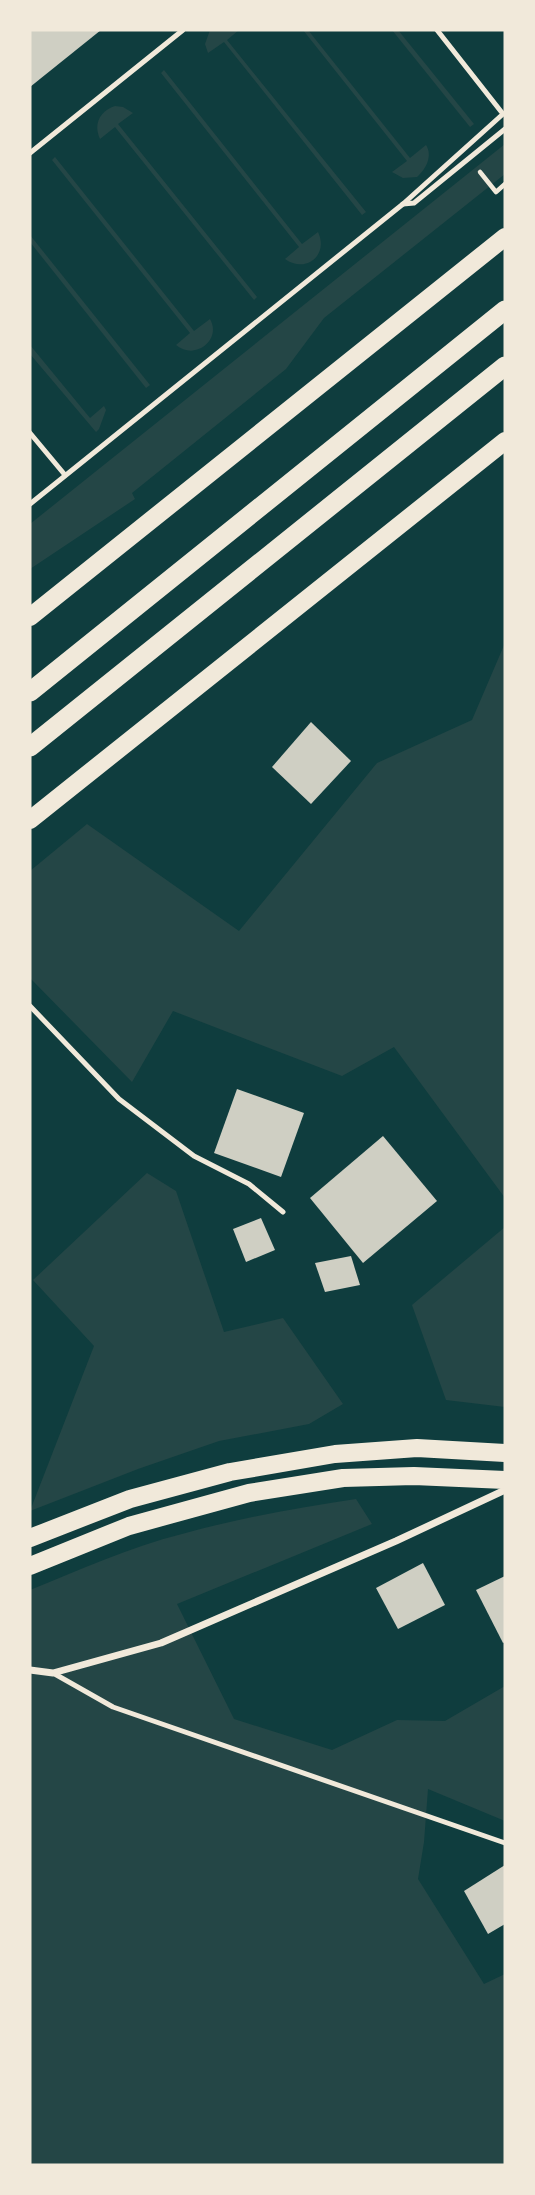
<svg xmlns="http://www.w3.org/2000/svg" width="535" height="2195" font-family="'Roboto Serif',serif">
	<rect width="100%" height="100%" fill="#0f3d3e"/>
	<g fill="#244646">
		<path d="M210,30H239L227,40L366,212L362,215L224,42L208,53L205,44Z"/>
		<path d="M303,30H308L410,158L426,145C433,156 426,169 417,177L403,178L392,172L407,161Z"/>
		<path d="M392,30H398L474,124L470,127Z"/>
		<path d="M164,70L302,244L318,232C329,255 306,274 285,259L299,247L161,73Z"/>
		<path d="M115,106L123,107L133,113L118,124L257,297L254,300L115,127L100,139C93,124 100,111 115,106Z"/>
		<path d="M505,144V174L324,318L286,369L132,493L135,499L30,569V524Z"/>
		<path d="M55,157L194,331L210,319C222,340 195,361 176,345L190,333L52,160Z"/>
		<path d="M30,235L150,385L146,388L30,242Z"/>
		<path d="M30,345L90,418L104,406L106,410L99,429L96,432L30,354Z"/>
		<path d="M505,643V1198L394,1047L342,1076L173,1011L132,1082L30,978V871L87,824L239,931L377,763L472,720Z"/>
		<path d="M147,1173L176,1191L224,1332L283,1318L343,1404L309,1424L219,1441L138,1469L30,1511L94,1346L33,1280Z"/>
		<path d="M505,1227V1407L446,1400L412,1305Z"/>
		<path d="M356,1499L372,1524L177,1604L234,1719L332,1750L397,1720L445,1721L505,1686V1821L428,1789L424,1842L418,1879L484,1984L505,1974V2165H30V1590C79,1570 130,1547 182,1534C239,1518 297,1508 356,1499Z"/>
	</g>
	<g fill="#cfcfc3">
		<path d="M30,30H101L30,87Z"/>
		<path d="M311,722L351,761L311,804L272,767Z"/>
		<path d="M237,1089L304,1113L281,1177L214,1153Z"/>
		<path d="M383,1136L437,1201L363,1263L310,1198Z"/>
		<path d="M261,1218L275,1250L246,1262L233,1229Z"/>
		<path d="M351,1256L360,1285L325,1292L315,1263Z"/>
		<path d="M423,1563L445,1605L398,1629L376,1588Z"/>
		<path d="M505,1576V1642L503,1643L476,1590Z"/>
		<path d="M505,1865V1924L488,1934L464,1891Z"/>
	</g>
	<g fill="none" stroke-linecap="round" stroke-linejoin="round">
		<path stroke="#f1e9da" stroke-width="4.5" d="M480,172L496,192L505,184"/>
		<g stroke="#f1e9da" stroke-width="5">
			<path d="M30,153L183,30"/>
			<path d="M403,204L414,203L505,129"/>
			<path d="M30,433L65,475"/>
			<path d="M30,504L403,204L503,114L437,30"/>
			<path d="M30,1006L119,1099L194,1156L249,1184L283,1212"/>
			<path d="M53,1673L113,1707L505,1843"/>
		</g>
		<path stroke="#f1e9da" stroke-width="7" d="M30,1670L53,1673L161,1643L396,1541L505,1490"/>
		<g stroke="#f1e9da" stroke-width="18">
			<path d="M30,617L505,237"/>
			<path d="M30,820L505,441"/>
			<path d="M30,1538L130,1499L230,1472L335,1454L417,1448L505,1453"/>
			<path d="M30,1566L129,1526L249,1493L343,1478L414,1476L505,1480"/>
		</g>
		<g stroke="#f1e9da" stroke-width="19">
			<path d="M30,692L505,310"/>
			<path d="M30,747L505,366"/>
		</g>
	</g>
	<rect width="535" height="2195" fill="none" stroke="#f1e9da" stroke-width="63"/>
</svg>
